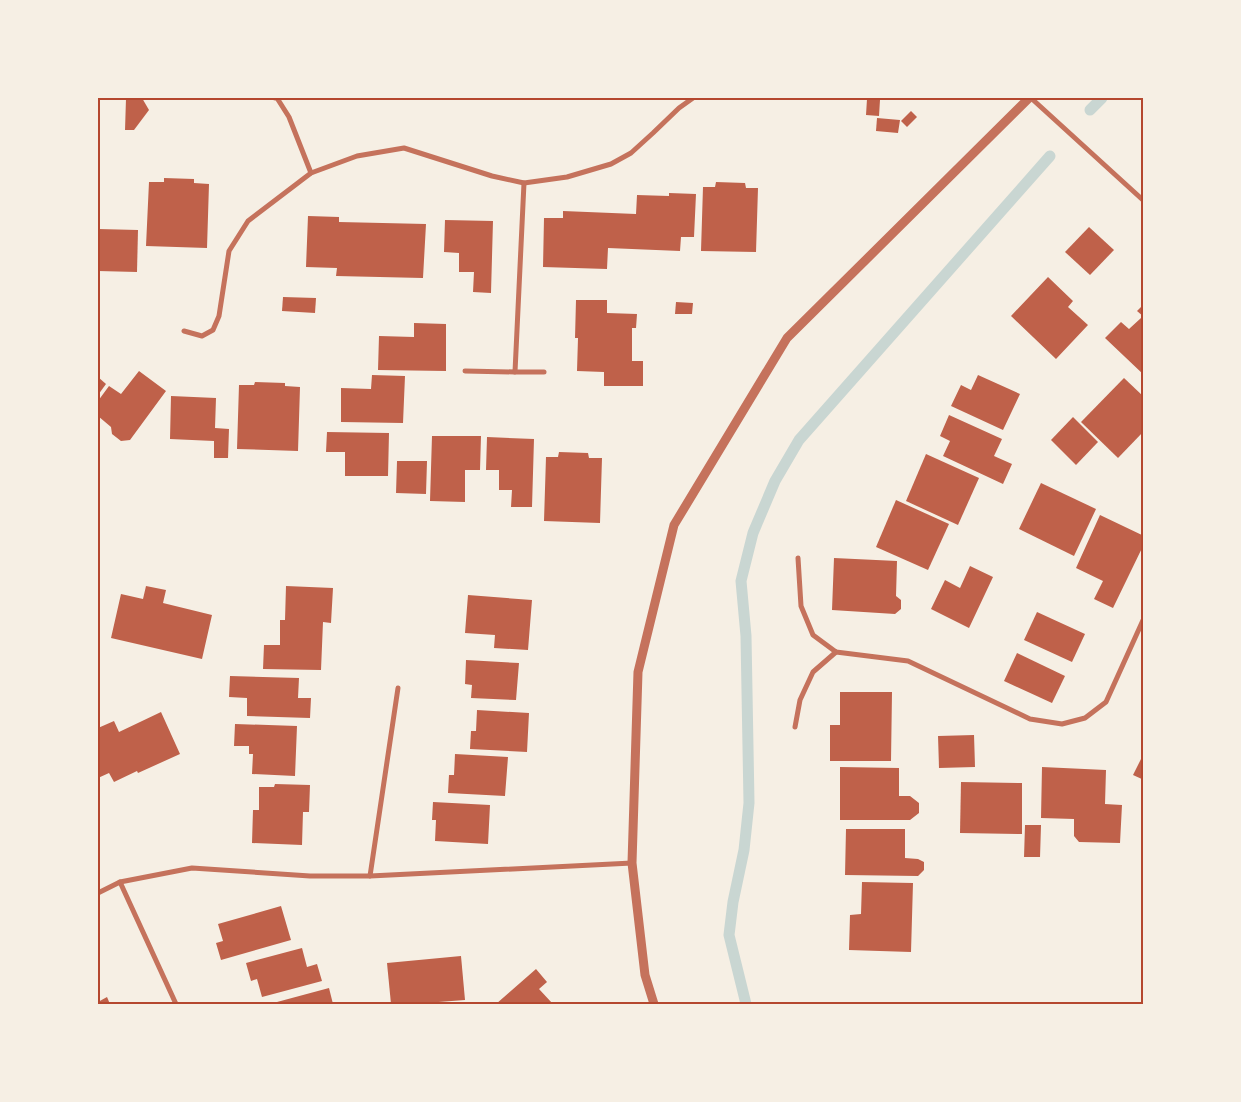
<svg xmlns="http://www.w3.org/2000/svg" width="1241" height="1102" font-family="'Crimson Pro',serif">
	<rect width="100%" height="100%" fill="#f6efe4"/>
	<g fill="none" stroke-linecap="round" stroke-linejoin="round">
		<g stroke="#c9d6d2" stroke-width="11">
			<path d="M1090,110L1102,98"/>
			<path d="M746,1004L729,935L733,902L744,850L749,803L746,636L741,581L753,533L775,481L799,440L1050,156"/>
		</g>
	</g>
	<g fill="#bf614a">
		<path d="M126,98H142L149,110L134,130H125Z"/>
		<path d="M867,99L880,100L879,116L866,115Z"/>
		<path d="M911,111L917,117L907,127L901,121Z"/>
		<path d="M877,118L900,120L898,133L876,131Z"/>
		<path d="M164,178L194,179V183L209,184L207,248L146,246L149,182H164Z"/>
		<path d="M716,182L745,183L746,188H758L756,252L701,251L703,187H715Z"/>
		<path d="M669,193L696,194L694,237H681L680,251L608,248L607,269L543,267L544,218H563V211L636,214L637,195L669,196Z"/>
		<path d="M308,216L339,217V222L426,224L423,278L336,276L337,268L306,267Z"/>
		<path d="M445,220L493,221L491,293L473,292L474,272H459V253L444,252Z"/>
		<path d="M1089,227L1114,250L1090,275L1065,252Z"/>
		<path d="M98,229L138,230L137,272L98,271Z"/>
		<path d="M1048,277L1073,301L1068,307L1088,325L1056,359L1011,316Z"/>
		<path d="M283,297L316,298L315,313L282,311Z"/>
		<path d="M576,300H607V313L637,314L636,328H632V361H643V386H604V372L577,371L578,338H575Z"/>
		<path d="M676,302L693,303L692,314H675Z"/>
		<path d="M1144,304V317L1137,311Z"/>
		<path d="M1141,318L1144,320V375L1105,338L1121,322L1129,329Z"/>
		<path d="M414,323L446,324V371L378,370L379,336L414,337Z"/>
		<path d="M139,371L166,391L130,440L121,441L112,434L111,427L98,416V401L109,386L121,394Z"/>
		<path d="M372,375L405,376L403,423L341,422V388L371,389Z"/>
		<path d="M978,375L1020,394L1003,430L951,406L961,385L971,390Z"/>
		<path d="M98,377L106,384L98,395Z"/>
		<path d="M1124,378L1144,397V431L1118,458L1081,422Z"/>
		<path d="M255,382L285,383V386L300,387L298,451L237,449L239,385H254Z"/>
		<path d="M171,396L216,398L215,428L229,429L228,458H214V441L170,439Z"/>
		<path d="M949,415L1002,439L994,456L1012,464L1003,484L943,456L950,441L940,436Z"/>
		<path d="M1073,417L1098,442L1076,465L1051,440Z"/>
		<path d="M327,432L389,433L388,476H345V452H326Z"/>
		<path d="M432,436H481L480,470H465V502L430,501Z"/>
		<path d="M487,437L534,439L532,507H511L512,490H499V470H486Z"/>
		<path d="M559,452L588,453L589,458H602L600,523L544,521L546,457H558Z"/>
		<path d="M926,454L979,478L958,525L906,501Z"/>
		<path d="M397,461H427L426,494L396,493Z"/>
		<path d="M1041,483L1096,509L1074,556L1019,529Z"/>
		<path d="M896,500L949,524L928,570L876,547Z"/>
		<path d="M1100,515L1144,536V544L1113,608L1094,599L1103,581L1076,568Z"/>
		<path d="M834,558L897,561L896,596L901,600V609L895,614L832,610Z"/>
		<path d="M970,566L993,577L969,628L931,609L945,580L960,588Z"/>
		<path d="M146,586L166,590L163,603L212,615L202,659L111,638L121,594L143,599Z"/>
		<path d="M286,586L333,588L331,623L323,622L321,670L263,669L264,645H280V620H285Z"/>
		<path d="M468,595L532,600L528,650L494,648L495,635L465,633Z"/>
		<path d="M1037,612L1085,634L1072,662L1024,640Z"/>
		<path d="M1017,653L1065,676L1052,703L1004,681Z"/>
		<path d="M466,660L519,663L516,700L471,698L472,685L465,684Z"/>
		<path d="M230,676L299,678L298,698H311L310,718L247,716V698L229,697Z"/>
		<path d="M840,692H892L891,761H830V725H840Z"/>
		<path d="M477,710L529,713L527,752L470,749L471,731H476Z"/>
		<path d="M161,712L180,754L138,773L137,771L114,782L109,773L98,778V728L114,721L119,732Z"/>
		<path d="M235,724L297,726L295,776L252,774L253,754H249V746H234Z"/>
		<path d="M974,735L975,767L939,768L938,736Z"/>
		<path d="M1144,753V780L1133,775Z"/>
		<path d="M455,754L508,757L505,796L448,793L449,775H454Z"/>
		<path d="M840,767L899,768V796H910L919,803V813L910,820H840Z"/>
		<path d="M1042,767L1106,770L1105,804L1122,805L1120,843L1079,842L1074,836V819L1041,818Z"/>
		<path d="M961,782L1022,783V834L960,833Z"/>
		<path d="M275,784L310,785L309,812H303L302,845L252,843L253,810H259V787H274Z"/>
		<path d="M433,802L490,805L488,844L435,841L436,820H432Z"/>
		<path d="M1025,825H1041L1040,857H1024Z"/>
		<path d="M846,829H905V858L918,859L924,862V870L918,876L845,875Z"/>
		<path d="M862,882L913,883L911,952L849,950L850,915L861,914Z"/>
		<path d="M281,906L291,940L221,960L216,943L223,941L218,924Z"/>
		<path d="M302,948L307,967L317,964L322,981L262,997L257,979L251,981L246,963Z"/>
		<path d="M461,956L465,1000L412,1004H391L387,963Z"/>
		<path d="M536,969L547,982L539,989L552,1003L496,1004Z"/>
		<path d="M329,988L333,1004H278L277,1002Z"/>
		<path d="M107,997L110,1004H98V1002Z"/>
	</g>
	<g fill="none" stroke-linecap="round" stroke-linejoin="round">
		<g stroke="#c5725c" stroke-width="5">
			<path d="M275,98H277L289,117L311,173"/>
			<path d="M1031,98L1144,201"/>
			<path d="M184,331L202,336L213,330L219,316L229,251L248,221L311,173L357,156L404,148L492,176L524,183L567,177L611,164L631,153L653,133L679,108L693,98"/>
			<path d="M465,371L515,372L524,183"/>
			<path d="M515,372H544"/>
			<path d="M798,558L801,606L813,635L836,652L908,661L1030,719L1062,724L1085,718L1106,702L1144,618"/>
			<path d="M795,727L800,700L813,672L836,652"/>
			<path d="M370,876L398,688"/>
			<path d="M120,882L176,1004"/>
			<path d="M98,893L120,882L192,868L310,876H370L632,863"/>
		</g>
		<path stroke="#c5725c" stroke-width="9" d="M654,1004L645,975L632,863L638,672L674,525L787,338L1029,98"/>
	</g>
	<rect width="1241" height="1102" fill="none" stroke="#f6efe4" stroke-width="198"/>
	<rect x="99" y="99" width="1043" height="904" fill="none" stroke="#b5482f" stroke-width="2"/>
</svg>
